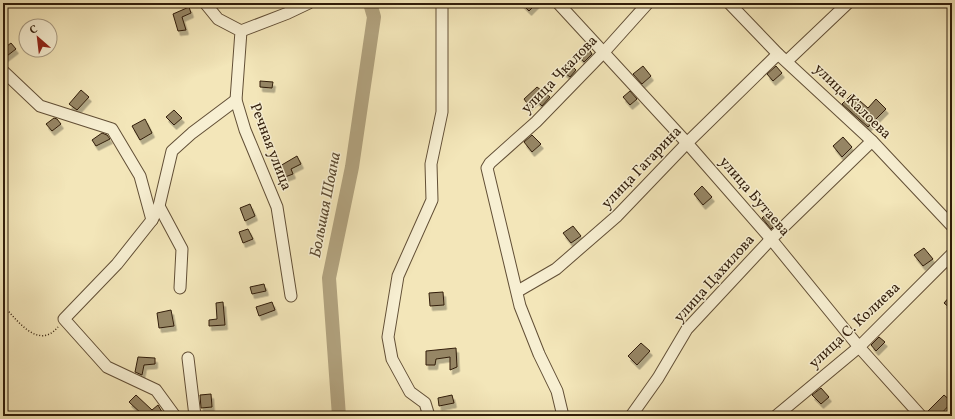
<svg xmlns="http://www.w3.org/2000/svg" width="955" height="419" font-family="Vollkorn,serif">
	<defs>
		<filter id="shadow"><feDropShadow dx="2.5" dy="4.5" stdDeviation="0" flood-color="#0004"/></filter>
	</defs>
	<rect width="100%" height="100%" fill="#f3e6b9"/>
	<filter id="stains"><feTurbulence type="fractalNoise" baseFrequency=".005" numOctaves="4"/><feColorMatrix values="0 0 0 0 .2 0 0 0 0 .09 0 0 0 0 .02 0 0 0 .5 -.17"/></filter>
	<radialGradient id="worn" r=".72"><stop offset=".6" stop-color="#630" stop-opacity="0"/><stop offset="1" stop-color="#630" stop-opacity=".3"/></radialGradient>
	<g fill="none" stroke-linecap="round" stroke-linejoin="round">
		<path stroke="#b1a27e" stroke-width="14" d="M339,416L329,278L352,167L374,17L370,3"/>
	</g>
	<g fill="#968665" stroke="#311d0a" filter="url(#shadow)">
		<path d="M521,3H537L529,11Z"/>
		<path d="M189,7L191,13L182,17L186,30L178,31L173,14Z"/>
		<path d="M11,43L16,49L3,59V49Z"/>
		<path d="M584,47L586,50L589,49L592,54L584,62L576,53Z"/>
		<path d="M568,62L576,70L570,77L561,70Z"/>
		<path d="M643,66L651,76L642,84L633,74Z"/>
		<path d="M776,66L782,73L773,81L767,74Z"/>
		<path d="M260,81L273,82L272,88L260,87Z"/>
		<path d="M537,87L550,97L542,106L536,100L529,106L524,99Z"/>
		<path d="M81,90L89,97L77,110L69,104Z"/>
		<path d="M630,91L637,99L630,105L623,97Z"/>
		<path d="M852,94L868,108L876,99L886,109L868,127L842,104Z"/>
		<path d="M174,110L182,118L174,125L166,117Z"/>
		<path d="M54,118L57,119L61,124L52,131L46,124Z"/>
		<path d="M145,119L152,133L140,140L132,126Z"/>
		<path d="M102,133L107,135L110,139L96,146L92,140Z"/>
		<path d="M532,135L541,144L532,152L524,142Z"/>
		<path d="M843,137L852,147L842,157L833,146Z"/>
		<path d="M297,156L301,164L291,169L293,174L285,177L280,166Z"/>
		<path d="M702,186L712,197L703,205L694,194Z"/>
		<path d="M250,204L255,216L245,221L240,208Z"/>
		<path d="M769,212L778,222L771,229L762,218Z"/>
		<path d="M573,226L581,236L571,243L563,233Z"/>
		<path d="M248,229L253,239L243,243L239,232Z"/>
		<path d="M924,248L933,259L923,266L914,255Z"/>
		<path d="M264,284L266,291L252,294L250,287Z"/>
		<path d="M443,292L444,305L430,306L429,293Z"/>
		<path d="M952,294V310L944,303Z"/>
		<path d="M223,302L225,325L209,326V320L217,319L216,303Z"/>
		<path d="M272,302L275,310L259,316L256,307Z"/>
		<path d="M171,310L174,326L159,328L157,313Z"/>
		<path d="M879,337L885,342L876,351L871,345Z"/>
		<path d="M641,343L650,351L637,365L628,356Z"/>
		<path d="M456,348L457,367L450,370V357L436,359L435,365H426V351Z"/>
		<path d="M138,357L155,358V364L144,365L142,375L135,372Z"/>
		<path d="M821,388L829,397L821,404L812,395Z"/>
		<path d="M211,394L212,407L201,408L200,395Z"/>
		<path d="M136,395L152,410L158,405L162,412L158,415L159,416H144L129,402Z"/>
		<path d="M452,395L454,403L439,406L438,398Z"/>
		<path d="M944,395L952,402L939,416H928L927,412Z"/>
	</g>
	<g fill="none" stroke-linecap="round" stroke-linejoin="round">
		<g stroke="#624f36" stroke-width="13">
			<g id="minor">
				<path d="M205,3L218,19L241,31L236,100L245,130L277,207L291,296"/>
				<path d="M558,3L687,143L771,239L859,347L921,416"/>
				<path d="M729,3L778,54L872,141L952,226"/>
				<path d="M241,31L288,13L309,3"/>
				<path d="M787,61L848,3"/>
				<path d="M3,71L40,106L112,129L140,176L152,220"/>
				<path d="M159,206L182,249L180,288"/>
				<path d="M518,291L556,269L617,216L687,143L778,54"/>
				<path d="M188,358L195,416"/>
				<path d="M175,416L156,390L107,367L64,319L117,264L152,220L159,206L172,151L192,133L236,100"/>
				<path d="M429,416L425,403L410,392L392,359L388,337L398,276L432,200L431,164L442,112V3"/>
				<path d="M563,416L557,391L539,354L520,306L487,168L490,163L536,122L604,52L648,3"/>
				<path d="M631,416L658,378L687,329L771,239L872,141"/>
				<path d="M776,416L859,347L952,254"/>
			</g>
		</g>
		<path stroke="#311d0a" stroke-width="1.5" stroke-dasharray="1 2" stroke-linecap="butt" d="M3,305C16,319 38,351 58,327"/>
		<use href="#minor" stroke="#f7efd2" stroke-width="11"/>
	</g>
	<g text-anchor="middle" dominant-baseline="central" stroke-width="3" stroke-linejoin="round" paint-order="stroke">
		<g font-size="15" fill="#311d0a" stroke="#f7efd2">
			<text transform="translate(560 75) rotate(-46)">улица Чкалова</text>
			<text transform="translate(852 102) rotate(44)">улица Калоева</text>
			<text transform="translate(270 147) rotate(69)">Речная улица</text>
			<text transform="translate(642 168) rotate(-46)">улица Гагарина</text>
			<text transform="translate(754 197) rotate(49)">улица Бутаева</text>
			<text transform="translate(715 279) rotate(-48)">улица Цахилова</text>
			<text transform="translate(855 326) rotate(-43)">улица С. Колиева</text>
		</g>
		<g font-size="16" font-style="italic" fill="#5e4c33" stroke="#f7efd2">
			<text transform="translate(326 205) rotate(-79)">Большая Шоана</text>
		</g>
	</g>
	<rect width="955" height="419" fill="none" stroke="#f3e6b9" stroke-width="16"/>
	<rect x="4" y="4" width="947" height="411" fill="none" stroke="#311d0a" stroke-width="2"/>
	<rect x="8" y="8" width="939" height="403" fill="none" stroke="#311d0a"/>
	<g transform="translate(38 38) rotate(332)"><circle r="19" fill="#f7efd2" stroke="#a89b82"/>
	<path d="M0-3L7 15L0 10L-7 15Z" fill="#8f2418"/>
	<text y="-6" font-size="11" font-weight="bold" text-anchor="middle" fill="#311d0a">С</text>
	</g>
	<rect width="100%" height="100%" filter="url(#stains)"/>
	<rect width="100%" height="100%" fill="url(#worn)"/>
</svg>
